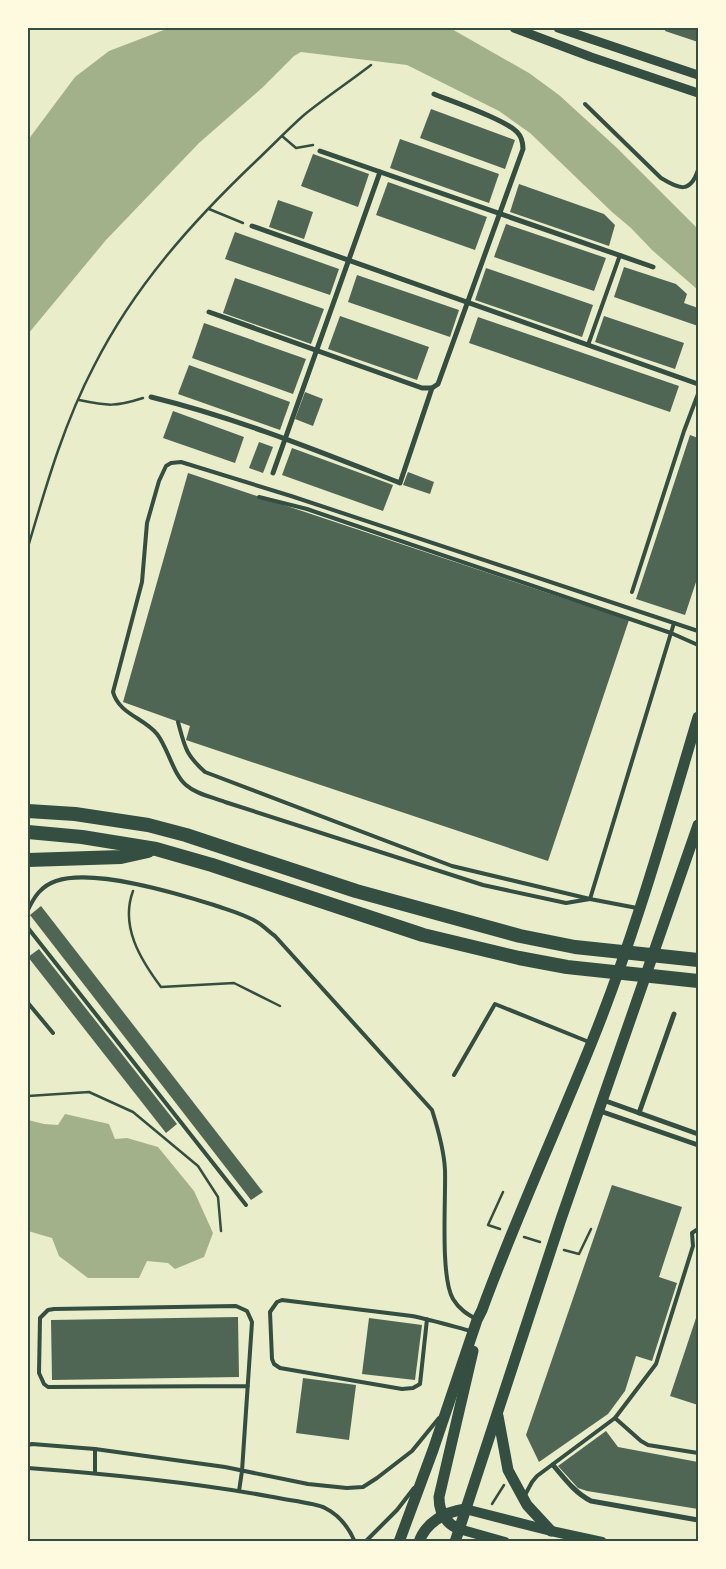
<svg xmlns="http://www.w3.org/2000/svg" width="726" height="1569" font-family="Cabin,sans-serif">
	<rect width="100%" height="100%" fill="#e9edc9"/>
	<g fill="#a3b18a">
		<path d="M169,28H450L529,73L559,95L616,147L698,229V290L652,250L631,228L612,212L530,133L499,111L407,65L301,52L294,56L262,88L199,143L106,240L28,334V140L75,77L109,51Z"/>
		<path d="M65,1114L109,1124L115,1139L127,1138L158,1147L194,1191L213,1233L204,1257L175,1269L168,1263L147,1261L139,1278H88L59,1256L52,1238L28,1231V1120L44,1124L58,1125Z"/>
	</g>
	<g fill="#4f6655">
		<path d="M666,28H698V42L665,31Z"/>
		<path d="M431,109L515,140L505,169L420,138Z"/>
		<path d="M400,139L499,174L489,203L390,168Z"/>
		<path d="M313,154L369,174L358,207L301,186Z"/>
		<path d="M388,182L487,217L475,250L376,215Z"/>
		<path d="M519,184L604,214L615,225L609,246L510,212Z"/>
		<path d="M278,200L313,212L304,239L269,227Z"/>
		<path d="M506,224L606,258L594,291L494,257Z"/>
		<path d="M235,232L339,269L330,295L225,259Z"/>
		<path d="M624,267L676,284L687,294L684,303L698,308V326L614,297Z"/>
		<path d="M486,268L593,305L582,337L475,300Z"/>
		<path d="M357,275L459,310L450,337L348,302Z"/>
		<path d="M235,278L324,309L311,344L223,313Z"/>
		<path d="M340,316L429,347L417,380L328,349Z"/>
		<path d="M604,316L684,343L675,369L595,342Z"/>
		<path d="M478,317L679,386L670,412L469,343Z"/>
		<path d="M204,323L306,359L293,394L192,358Z"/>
		<path d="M189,365L290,402L280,430L178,394Z"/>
		<path d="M305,392L323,399L313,426L295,419Z"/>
		<path d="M173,411L244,437L235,463L163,438Z"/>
		<path d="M690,435L698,438V531L697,535L698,536V576L685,615L636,599Z"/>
		<path d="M259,442L273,447L263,473L249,468Z"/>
		<path d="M292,448L393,485L383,511L282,475Z"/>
		<path d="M408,472L434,482L430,494L403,485Z"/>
		<path d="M188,473L629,620L548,861L186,740L190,726L123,702Z"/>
		<path d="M41,906L263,1192L251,1200L30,915Z"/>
		<path d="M39,949L177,1124L166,1133L28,957Z"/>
		<path d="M612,1185L682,1207L659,1277L677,1283L652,1361L636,1356L625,1391L608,1414L539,1462L526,1435Z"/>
		<path d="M698,1312V1405L670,1396Z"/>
		<path d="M238,1317L239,1377L52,1380L51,1320Z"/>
		<path d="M369,1318L422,1325L415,1380L362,1374Z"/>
		<path d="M303,1378L356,1385L349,1440L296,1433Z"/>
		<path d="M606,1431L618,1447L698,1462V1509L587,1491L578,1488L558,1466Z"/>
	</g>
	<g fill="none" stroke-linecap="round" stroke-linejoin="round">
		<g stroke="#344e41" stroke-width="2.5">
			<path d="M282,136L296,148L313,145"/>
			<path d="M209,209L243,223"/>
			<path d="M79,400C108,406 115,407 143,398"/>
			<path d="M28,547C46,486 64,423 94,366C134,287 191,223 255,162C271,147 287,130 304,115C325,98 349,82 371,65"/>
			<path d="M133,891C120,926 140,959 161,987L234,983L280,1006"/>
			<path d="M28,1096L89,1092L133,1112L198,1166L218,1197L221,1231"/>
			<path d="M500,1229L488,1225L503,1192"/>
			<path d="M524,1237L540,1242"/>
			<path d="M564,1250L579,1254L591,1229"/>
			<path d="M492,1504L504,1485"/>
		</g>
		<g stroke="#344e41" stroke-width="4">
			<path d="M585,104L661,178C679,189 690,194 698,170"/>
			<path d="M588,345L620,255"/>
			<path d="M259,497L307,509L671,633L698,645"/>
			<path d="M632,592L684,431L698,394"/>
			<path d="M178,722C185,747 185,754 205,772L452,866L590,899L637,908"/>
			<path d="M590,899L566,903L483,885L225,802C212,797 196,794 186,785C173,774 168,748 157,734C144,718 119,714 113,692L142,582L147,523L159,481L166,466L171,463L181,462L291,496L698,631"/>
			<path d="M590,899L674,623"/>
			<path d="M28,910C34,897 41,886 56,881C94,868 176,893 214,905C228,910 244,914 257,922C264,926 269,932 275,936L432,1110C438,1129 444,1149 445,1170C446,1199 440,1277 453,1299C459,1309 467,1314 476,1319"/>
			<path d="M28,928L246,1205"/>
			<path d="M28,1003L53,1033"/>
			<path d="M454,1075L495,1004L589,1042"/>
			<path d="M427,1319L420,1384L413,1388L402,1389L280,1368L274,1364L272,1359L270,1312L277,1302L282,1300L412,1316C432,1320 452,1326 471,1331"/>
			<path d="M615,1418L641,1441L648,1445L698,1453"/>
			<path d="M28,1445L32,1444L95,1449L225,1467L308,1484L347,1488L363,1487L377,1478L412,1451L439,1418"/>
			<path d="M28,1468C109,1474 192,1482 273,1497C285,1500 316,1503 325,1508C339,1515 349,1528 355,1542"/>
			<path d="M95,1473V1449"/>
			<path d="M239,1491L242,1471L252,1322L247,1311L236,1306L54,1309L48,1310L40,1318L39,1373L44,1384L48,1387L248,1386"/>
			<path d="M525,1495L532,1482L537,1476L615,1418L656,1364L693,1246L692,1233L698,1229"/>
			<path d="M365,1542L397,1510L414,1488"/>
		</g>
		<g stroke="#344e41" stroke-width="5">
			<path d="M320,151L653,267"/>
			<path d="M252,226L698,384"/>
			<path d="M209,312L422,388H432L438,384L523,149C523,142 522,137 517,132C504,119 453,102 434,94"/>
			<path d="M151,397C237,418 318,451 400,483L432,388"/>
			<path d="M273,473L380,172"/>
			<path d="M603,1100L698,1134"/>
			<path d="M600,1111L698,1145"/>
			<path d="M639,1113L674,1014"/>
			<path d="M553,1465C564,1478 575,1493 591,1501L698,1520"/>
		</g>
		<g stroke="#344e41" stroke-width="9">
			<path d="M514,28L591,57L698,93"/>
			<path d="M558,28L698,75"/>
		</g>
		<g stroke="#344e41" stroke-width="10">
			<path d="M465,1509L551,1531L602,1542"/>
			<path d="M459,1529L505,1542"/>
		</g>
		<g stroke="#344e41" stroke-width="11">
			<path d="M498,1416L508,1470L527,1505L551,1531"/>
			<path d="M459,1529C445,1523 439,1512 439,1497L473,1351"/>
			<path d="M399,1542L433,1450L477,1320L482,1310C515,1220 555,1133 591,1044C634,938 665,827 698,717"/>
			<path d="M419,1542C426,1522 445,1512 465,1509"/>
			<path d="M455,1542L561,1219L698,825"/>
		</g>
		<g stroke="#344e41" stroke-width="14">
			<path d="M28,811L75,814L148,825L186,835L356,891L520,936L575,947L698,960"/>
			<path d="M28,832L82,837L156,849L212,865L423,935L519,958L567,967L698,981"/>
			<path d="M28,860L121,857L148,851"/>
		</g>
	</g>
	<rect width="726" height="1569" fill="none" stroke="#fefae0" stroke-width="58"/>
	<rect x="29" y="29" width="668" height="1511" fill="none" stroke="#344e41" stroke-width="2"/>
</svg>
